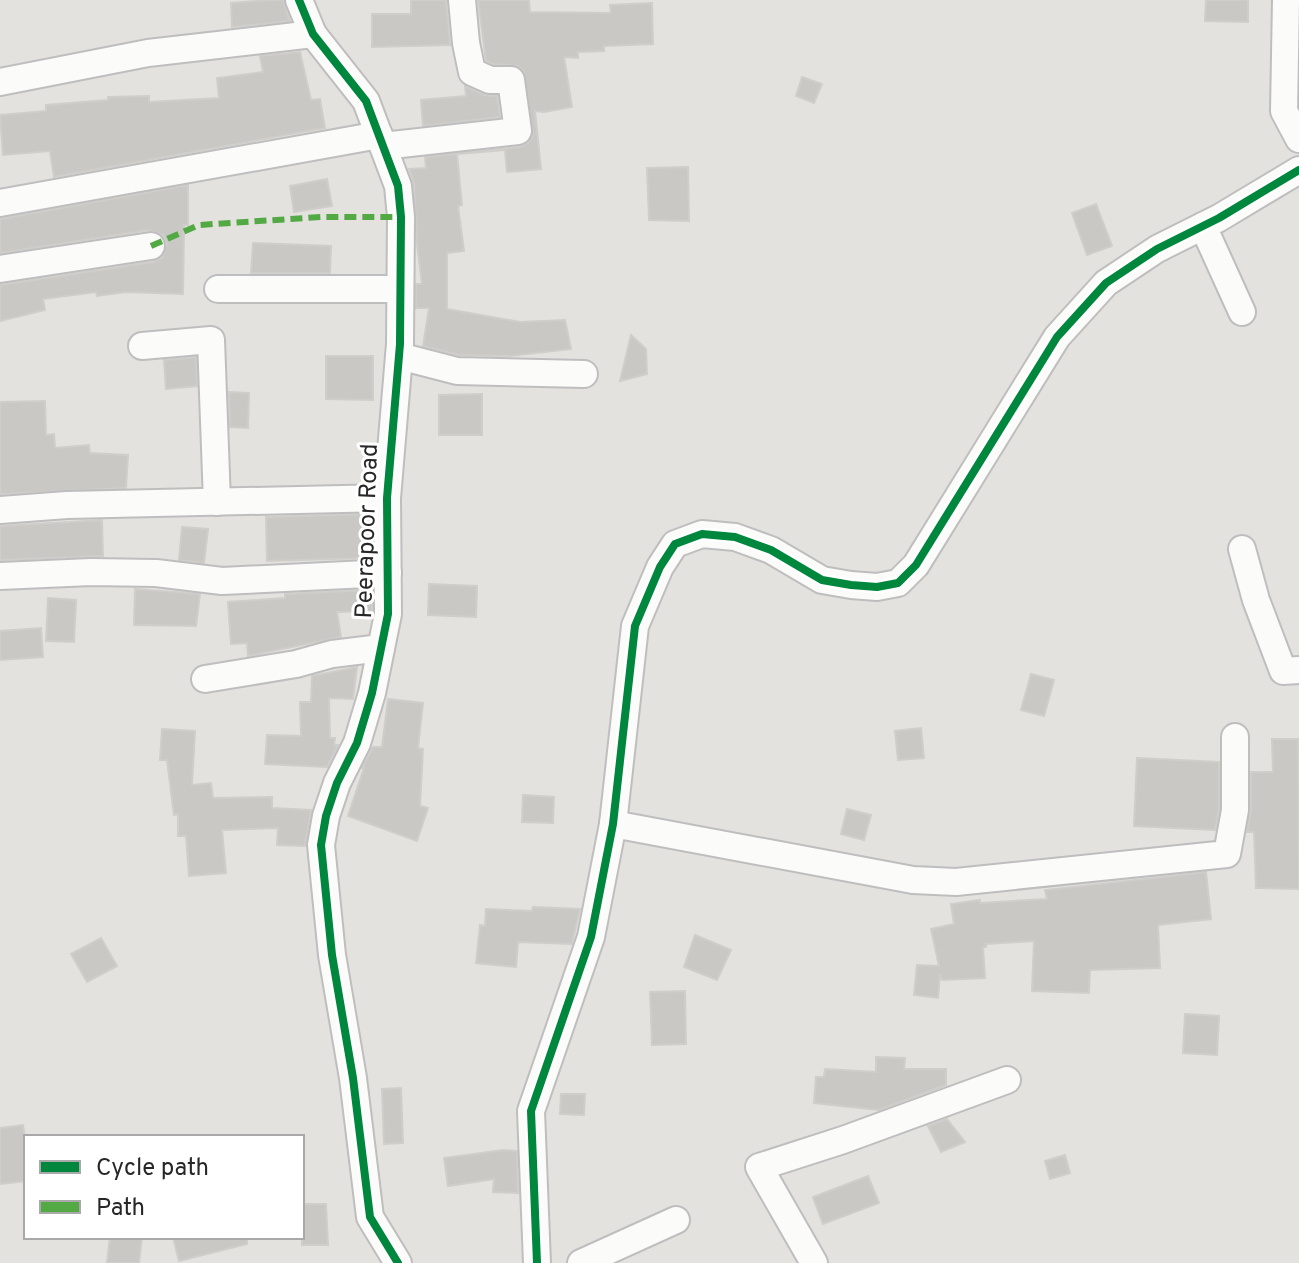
<svg xmlns="http://www.w3.org/2000/svg" width="1299" height="1263" font-family="Overpass,sans-serif">
	<rect width="100%" height="100%" fill="#e4e2de"/>
	<g fill="#c9c8c5" stroke="#cfceca" stroke-width="2">
		<path d="M270,0H283L290,21L232,27L231,3Z"/>
		<path d="M411,0H446L450,45L372,47V14H411Z"/>
		<path d="M478,0H529L530,12L611,13L610,5L652,3L653,44L604,46V51L578,52V58L564,57L572,107L544,112L535,111L541,169L507,172L505,150L457,154L462,205L458,206L464,251L447,253V309L520,322L565,320L571,349L510,356L459,355L423,346L429,308H416V284H422L417,244L414,184L409,169L426,168L425,157L520,147L528,143L533,136L524,71L518,66L493,64L486,61Z"/>
		<path d="M1206,0H1248V22L1205,21Z"/>
		<path d="M300,52L311,100L320,99L325,128L54,177L50,151L3,155L0,115L46,111V105L108,100V97L149,96V102L219,98L217,78L263,72L260,56Z"/>
		<path d="M802,77L822,84L814,103L796,96Z"/>
		<path d="M465,86L484,95L497,96L500,117L423,126L421,100L466,96Z"/>
		<path d="M688,167L689,221L649,220L647,168Z"/>
		<path d="M327,179L332,206L294,212L290,186Z"/>
		<path d="M188,185V225H184V229L183,294L126,292L97,296L96,292L43,299L45,310L0,321V285L153,262L162,258L167,244L163,235L149,230L0,253V219Z"/>
		<path d="M1096,204L1112,246L1087,255L1072,213Z"/>
		<path d="M253,243L331,246L330,273H251Z"/>
		<path d="M631,335L646,349L647,374L620,381Z"/>
		<path d="M326,356H373V400L326,399Z"/>
		<path d="M196,357L197,386L166,389L164,360Z"/>
		<path d="M229,392L249,393L248,428L230,427Z"/>
		<path d="M482,394V435H439V395Z"/>
		<path d="M45,401L46,435L54,434L55,448L89,445L90,453L128,455L126,488L0,494V402Z"/>
		<path d="M367,514V558L267,561L266,517Z"/>
		<path d="M102,520L103,556L0,560V526Z"/>
		<path d="M182,527L208,529L204,563L179,560Z"/>
		<path d="M429,584L477,586L476,617L428,615Z"/>
		<path d="M135,589L200,594L196,626L134,625Z"/>
		<path d="M372,590V611L337,612L341,637L248,656L247,643L231,644L228,602L285,598V594Z"/>
		<path d="M48,598L76,600L74,642L46,641Z"/>
		<path d="M41,628L43,657L0,660V631Z"/>
		<path d="M357,667L353,699L329,698L330,738H335L334,745H338L327,767L265,764L267,735L301,736L300,702H311L312,676Z"/>
		<path d="M1031,674L1054,680L1044,716L1021,710Z"/>
		<path d="M388,699L423,703L418,748L423,749L420,806L428,808L417,841L348,816L364,768H362L373,747H382Z"/>
		<path d="M921,728L924,758L898,760L895,731Z"/>
		<path d="M162,729L195,731L192,785L211,783L213,798L272,797V808L311,810L305,846L277,845L278,828L222,830L226,873L189,876L186,836H178V814L174,815L167,760H160Z"/>
		<path d="M1272,739H1298L1299,889L1256,888L1254,832H1247L1251,810V772H1273Z"/>
		<path d="M1137,758L1219,762V809L1215,830L1134,826Z"/>
		<path d="M523,795L554,797L553,823L522,822Z"/>
		<path d="M847,809L871,815L864,840L841,834Z"/>
		<path d="M1206,872L1211,919L1158,925L1160,968L1090,970L1089,993L1032,991L1034,941L986,944V947H983L985,978L942,980L940,974L938,998L914,995L917,965L939,966L931,929L954,924L951,904L980,900V903L1047,899L1045,890Z"/>
		<path d="M533,907L580,909L572,944L518,942L516,967L476,963L480,925L485,926L486,909L532,911Z"/>
		<path d="M695,935L731,950L717,980L684,967Z"/>
		<path d="M101,938L117,966L87,982L71,954Z"/>
		<path d="M685,991L686,1044L652,1045L650,992Z"/>
		<path d="M1185,1014L1219,1016L1217,1055L1183,1053Z"/>
		<path d="M876,1057L905,1058L904,1069H946V1085L879,1110L814,1103L816,1077H824L825,1069L876,1072Z"/>
		<path d="M401,1088L403,1143L384,1144L382,1089Z"/>
		<path d="M561,1094H585L584,1115L560,1114Z"/>
		<path d="M947,1119L965,1142L941,1152L928,1126Z"/>
		<path d="M23,1125L26,1145V1181L0,1184V1128Z"/>
		<path d="M503,1150L517,1151L518,1193L493,1192L494,1179L448,1186L444,1158Z"/>
		<path d="M1065,1155L1070,1173L1050,1179L1045,1161Z"/>
		<path d="M868,1176L879,1203L823,1224L813,1197Z"/>
		<path d="M302,1204H326L328,1245H302Z"/>
		<path d="M110,1237H142L139,1263H107Z"/>
		<path d="M173,1237H247V1244L179,1261Z"/>
	</g>
	<g fill="none" stroke-linecap="round" stroke-linejoin="round">
		<g stroke="#bfbebf" stroke-width="30">
			<g id="minor">
				<path d="M299,0L313,34L366,101L398,186L401,217L400,344L387,498L388,614L372,693L357,743L337,783L326,816L321,845L332,955L353,1078L370,1217L398,1263"/>
				<path d="M1286,0L1284,111L1299,139"/>
				<path d="M0,82L148,53L313,34"/>
				<path d="M383,146L518,131L511,80H490L472,72L466,43L462,0"/>
				<path d="M0,203L379,135"/>
				<path d="M1203,226L1242,312"/>
				<path d="M0,269L151,246"/>
				<path d="M218,289H400"/>
				<path d="M142,346L211,340L217,502"/>
				<path d="M399,356L457,371L584,374"/>
				<path d="M0,510L67,505L387,498"/>
				<path d="M1242,549L1256,600L1283,671L1299,670"/>
				<path d="M0,576L91,572L156,573L222,581L388,573"/>
				<path d="M205,679L296,664L332,654L381,648"/>
				<path d="M613,824L913,880L956,882L1227,854L1235,810V737"/>
				<path d="M537,1263L531,1111L591,937L613,824L635,626L660,567L675,544L702,534L735,537L771,550L822,580L851,585L877,587L898,583L916,565L1057,337L1106,283L1157,249L1219,218L1299,170"/>
				<path d="M581,1263L676,1220"/>
				<path d="M814,1263L759,1167L843,1140L1007,1080"/>
			</g>
		</g>
		<use href="#minor" stroke="#fbfbfa" stroke-width="26"/>
		<path stroke="#53aa44" stroke-width="6" stroke-dasharray="12 6" stroke-linecap="butt" d="M151,246L199,225L321,217H401"/>
		<g stroke="#fff" stroke-width="13">
			<g id="cycleway">
				<path d="M299,0L313,34L366,101L398,186L401,217L400,344L387,498L388,614L372,693L357,743L337,783L326,816L321,845L332,955L353,1078L370,1217L398,1263"/>
				<path d="M537,1263L531,1111L591,937L613,824L635,626L660,567L675,544L702,534L735,537L771,550L822,580L851,585L877,587L898,583L916,565L1057,337L1106,283L1157,249L1219,218L1299,170"/>
			</g>
		</g>
		<use href="#cycleway" stroke="#00873e" stroke-width="8"/>
	</g>
	<g text-anchor="middle" dominant-baseline="central" stroke-width="6" stroke-linejoin="round" paint-order="stroke">
		<g font-size="24" fill="#272727" stroke="#fff">
			<text transform="translate(368 531) rotate(-88)">Peerapoor Road</text>
		</g>
	</g>
	<rect x="24" y="1135" width="280" height="104" fill="#ffffff" stroke="#a9a9a9" stroke-width="2"/>
	<rect x="40" y="1161" width="40" height="12" fill="#00873e" stroke="#a9a9a9" stroke-width="2"/>
	<text x="96" y="1175" font-size="24" fill="#272727">Cycle path</text>
	<rect x="40" y="1201" width="40" height="12" fill="#53aa44" stroke="#a9a9a9" stroke-width="2"/>
	<text x="96" y="1215" font-size="24" fill="#272727">Path</text>
</svg>
